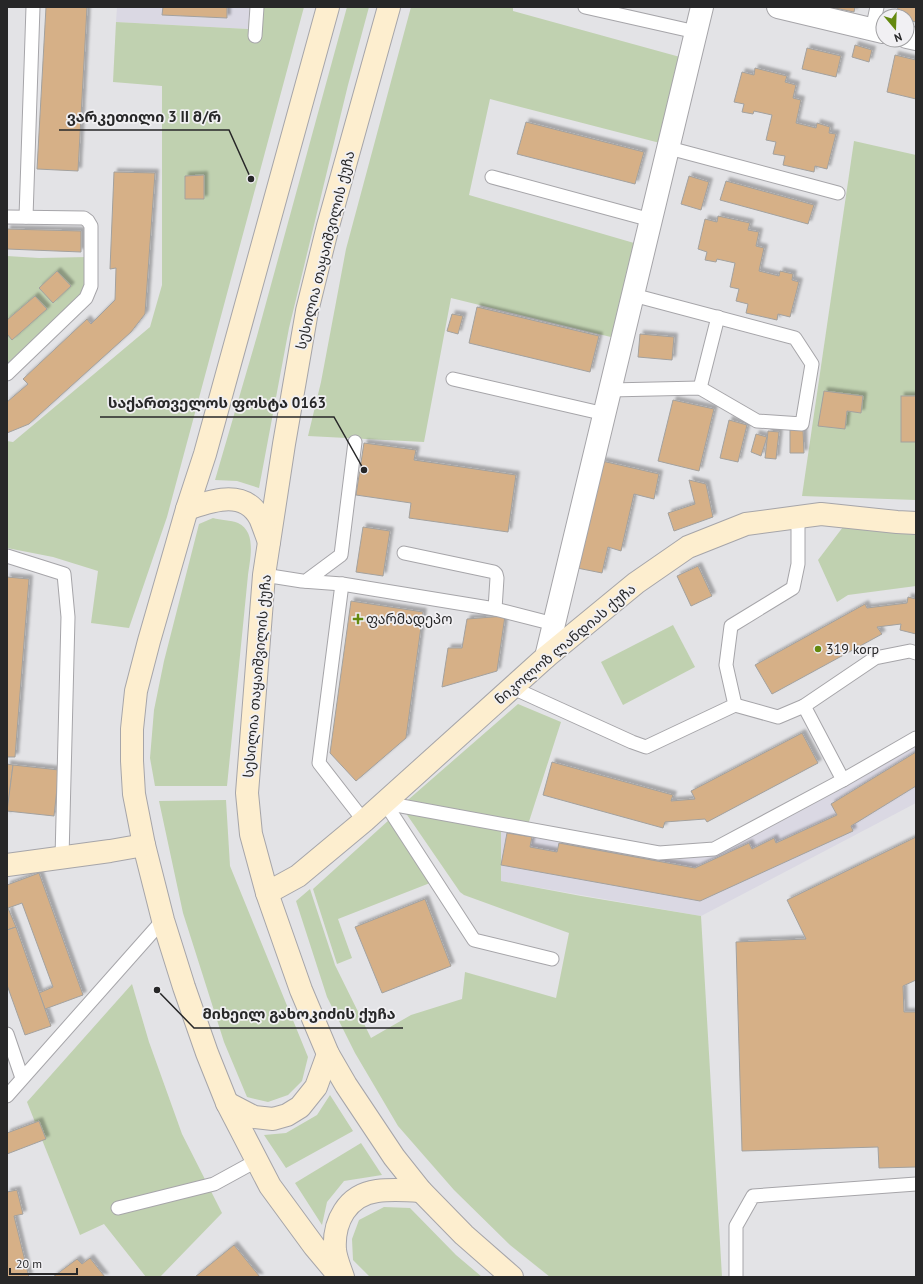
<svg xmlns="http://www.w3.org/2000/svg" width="923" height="1284" font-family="'PT Sans','Noto Sans Georgian',sans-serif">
	<defs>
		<filter id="shadow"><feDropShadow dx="3.5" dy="-3.5" stdDeviation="1" flood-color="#0004"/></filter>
	</defs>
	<rect width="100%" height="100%" fill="#e3e3e6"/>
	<g fill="#dad8e3">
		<path d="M117,7H250L249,29L116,22Z"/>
		<path d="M916,742V803L701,916L501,881V828L525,834L675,860L733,847Z"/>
	</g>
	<g fill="#c0d1b0">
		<path d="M250,7H304L167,517L129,628L91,623L98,571L53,557L7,548V441L13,442L150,327L162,285V86L113,82L116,22L248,29Z"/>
		<path d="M347,7H369L348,85L289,328L259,488L237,481L215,480L257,336Z"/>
		<path d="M411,7H513V11L680,57L660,143L490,99L469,195L634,243L615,338L451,298L424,442L308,436L321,382L346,249Z"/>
		<path d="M854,141L916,155V500L802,496Z"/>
		<path d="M7,256L39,258L88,257L85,290L7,364Z"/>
		<path d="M213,518C220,520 231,520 238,523C257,532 250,559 248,575L227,786H155L150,758L154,710L164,661L199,524Z"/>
		<path d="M843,527L916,531V586L848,595L837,602L818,560Z"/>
		<path d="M673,625L695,667L623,705L601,662Z"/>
		<path d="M518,704L561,722L525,834L501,828V881L581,896L701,916L722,1277H550L510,1245L454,1190L398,1126L355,1053L327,997L296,901L310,889L335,965L371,1038L411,1015L462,999L465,972L556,998L569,933L464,895L460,892L401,806Z"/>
		<path d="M226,800L230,866L308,1057L302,1081L288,1095L268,1102L247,1097L224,1042L183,913L159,801Z"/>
		<path d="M389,820L430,883L338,919L352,958L337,964L313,889Z"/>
		<path d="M132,984L149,1042L182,1134L222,1213L160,1277H146L104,1224L80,1235L27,1102Z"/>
		<path d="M330,1095L353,1131L286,1168L264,1135L286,1133L317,1115Z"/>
		<path d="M361,1143L382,1175L344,1181L327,1202L322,1225L295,1183Z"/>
		<path d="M384,1207L410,1208L456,1255L482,1277H370L353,1260L352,1239L359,1220Z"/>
	</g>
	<g fill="#d6b087" stroke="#a3a19e" filter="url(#shadow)">
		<path d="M46,7H87L78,171L37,169Z"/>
		<path d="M163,7H227V18L162,15Z"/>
		<path d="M830,7H855L854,12Z"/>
		<path d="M898,7H916V22L907,20V16H896Z"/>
		<path d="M855,45L872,50L869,62L852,57Z"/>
		<path d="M807,48L841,56L836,77L802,69Z"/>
		<path d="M895,55L916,60V99L887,92Z"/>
		<path d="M755,68L787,76L785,82L796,85L793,98L801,100L796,123L816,128L817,123L830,127L829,133L836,134L827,169L815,166L814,172L783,165L785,156L773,154L776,142L766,140L772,115L754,111L753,114L742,112L744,104L734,102L742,72L754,75Z"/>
		<path d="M526,122L644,152L635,184L517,154Z"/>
		<path d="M114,172L155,173L145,314L131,332L29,424L7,433V402L28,384L23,379L87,319L91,324L115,300L116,268L110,269Z"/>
		<path d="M204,175V199H185V176Z"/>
		<path d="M689,176L709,182L701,210L681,204Z"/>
		<path d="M726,181L814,205L808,224L720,200Z"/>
		<path d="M718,216L750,223L748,230L759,232L756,246L764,248L759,271L779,276L780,271L793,274L792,280L799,282L790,317L778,314L777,320L746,313L748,304L736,301L739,289L730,287L735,263L717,259L716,262L705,260L707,252L698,249L705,219L717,222Z"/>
		<path d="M7,229L81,231V252L7,249Z"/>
		<path d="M57,271L71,286L53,303L39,288Z"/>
		<path d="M35,296L47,309L12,340L7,334V320Z"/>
		<path d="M477,307L599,336L590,372L469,343Z"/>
		<path d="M452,314L463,316L458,334L447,331Z"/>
		<path d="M640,334L674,337L672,360L638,357Z"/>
		<path d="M824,391L863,396L861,413L847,411L845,429L818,426Z"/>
		<rect x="901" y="396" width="15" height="46"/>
		<path d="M673,400L714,409L699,471L658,461Z"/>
		<path d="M729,420L747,425L738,462L720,458Z"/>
		<path d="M790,430H803L804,453H790Z"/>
		<path d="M768,431L779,432L776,459L765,458Z"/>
		<path d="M756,434L767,437L761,456L751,452Z"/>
		<path d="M364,443L416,450L414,460L516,475L508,532L409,518L411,503L356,495Z"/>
		<path d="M602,461L659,474L654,499L634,494L621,551L608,547L602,573L577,568Z"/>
		<path d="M689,480L706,484L713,517L674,531L668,513L695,504Z"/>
		<path d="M363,527L390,531L383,576L356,572Z"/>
		<path d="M698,566L712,596L691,606L677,576Z"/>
		<path d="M7,577L29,579L15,757H7Z"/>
		<path d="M908,597L916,599V634L900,630L901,624L877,627L882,634L772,694L755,665L865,604L867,608L907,603Z"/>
		<path d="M351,601L423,612L406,738L356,781L330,753Z"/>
		<path d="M505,616L497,671L442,687L448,648H462L467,619Z"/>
		<path d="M802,733L818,763L707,822L705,819L665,822L663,828L543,795L552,762L673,795L671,801L695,799L691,791Z"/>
		<path d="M916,752V786L851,826L853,831L700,901L501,865L507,833L532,837L530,847L557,852L559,843L695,868L749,843L752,849L774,838L776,843L837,815L831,804Z"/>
		<path d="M7,764L13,765L7,816Z"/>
		<path d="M13,765L59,770L54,816L7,811Z"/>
		<path d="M916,837V980L903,986L904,1012H916V1167L879,1168L878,1147L742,1151L736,942L806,939L787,900Z"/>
		<path d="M39,873L83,995L45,1009L39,993L53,987L22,903L8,908L16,927L7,930V885Z"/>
		<path d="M425,899L451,966L382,993L355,927Z"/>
		<path d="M16,927L51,1026L25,1035L7,985V930Z"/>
		<path d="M39,1121L46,1139L7,1154V1133Z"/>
		<path d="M17,1190L23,1214L14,1216L29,1277H7V1192Z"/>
		<path d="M234,1245L260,1277H195Z"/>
		<path d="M90,1258L105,1277H53L77,1259L82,1264Z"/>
	</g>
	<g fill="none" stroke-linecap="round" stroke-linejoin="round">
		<g stroke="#a6a5a9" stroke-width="15">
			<g id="lane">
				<path d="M585,7L696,32"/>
				<path d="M872,30L877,7"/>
				<path d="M255,36L257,7"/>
				<path d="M669,148L838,193"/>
				<path d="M492,177L651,220"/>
				<path d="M7,217L84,218L88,221L91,226V286L86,298L7,374"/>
				<path d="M26,217L33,7"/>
				<path d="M453,379L605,414"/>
				<path d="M700,388L718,317"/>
				<path d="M610,390L700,388L757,421L802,424L812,364L795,338L633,295"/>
				<path d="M404,553L494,572L496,574L497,578L495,609"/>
				<path d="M7,556L64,574L68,617L62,858"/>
				<path d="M264,575L302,581L342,584L495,609L554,624"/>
				<path d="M306,581L341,555L355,442"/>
				<path d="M342,584L319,763L364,821"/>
				<path d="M513,688L632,742L646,747L735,705L726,665L731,626L793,588L798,564V517"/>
				<path d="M735,705L778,717L804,706L875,658L910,651L916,653"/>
				<path d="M804,706L843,780"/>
				<path d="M385,803L659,853L714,849L843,780L916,738"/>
				<path d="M385,803L474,940L552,959"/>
				<path d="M7,1034L22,1078"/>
				<path d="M7,1096L163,920"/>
				<path d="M118,1208L214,1184L256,1161"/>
				<path d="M736,1277V1226L753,1196L916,1184"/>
			</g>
		</g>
		<g stroke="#a6a5a9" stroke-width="24">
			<g id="street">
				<path d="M778,7L883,32"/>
				<path d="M907,37L916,39"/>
				<path d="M546,657L702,7"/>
			</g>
		</g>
		<g stroke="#a6a5a9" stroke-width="24">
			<g id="secondary">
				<path d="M328,7L205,454L187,509L149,641L136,691L132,729V761L134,794L144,845L163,920L184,987L207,1053L227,1103L270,1186L314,1246L340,1277"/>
				<path d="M389,7L328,226L307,311L284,444L264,575L247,793L251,834L267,893L301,990L328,1054L346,1085L394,1157L421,1191L464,1235L512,1277"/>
				<path d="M187,509C211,501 244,488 260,518C263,525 266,534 269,542"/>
				<path d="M7,865L110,851L144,845"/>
				<path d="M267,893L298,876L364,821L546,657L636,583L688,547L746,524L821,514L897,522L916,523"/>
				<path d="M227,1103L254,1117L273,1119L287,1115L300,1107L316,1087L328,1054"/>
				<path d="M343,1277C340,1268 336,1259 335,1250C333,1222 347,1195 377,1191C392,1189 406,1190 421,1191"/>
			</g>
		</g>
		<use href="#lane" stroke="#fff" stroke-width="13"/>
		<use href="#street" stroke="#fff" stroke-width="22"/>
		<use href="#secondary" stroke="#fdeecf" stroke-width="22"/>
	</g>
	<g fill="#64890e" stroke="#f1f0f3" stroke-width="1.5">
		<path d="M356 613h4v4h4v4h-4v4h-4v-4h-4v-4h4z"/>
		<circle cx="818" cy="649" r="4"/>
	</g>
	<g text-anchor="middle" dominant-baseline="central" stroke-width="3.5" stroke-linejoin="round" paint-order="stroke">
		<g font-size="14" fill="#272728" stroke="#f1f0f3">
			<text transform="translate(325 250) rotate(-76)">სესილია თაყაიშვილის ქუჩა</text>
			<text transform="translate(565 644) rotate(-40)">ნიკოლოზ ლანდიას ქუჩა</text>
			<text transform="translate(257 676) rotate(-85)">სესილია თაყაიშვილის ქუჩა</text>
		</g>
		<g font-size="14" fill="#272728" stroke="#f1f0f3" text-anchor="start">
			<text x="366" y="619">ფარმადეპო</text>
			<text x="826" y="649">319 korp</text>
		</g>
	</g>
	<path fill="none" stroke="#272728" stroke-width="1.5" d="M251 179L229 130H59M364 470L334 417H100M157 990L194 1028H403"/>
	<g fill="#272728" stroke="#f1f0f3" stroke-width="1.5">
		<circle cx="251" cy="179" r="4"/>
		<circle cx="364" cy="470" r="4"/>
		<circle cx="157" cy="990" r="4"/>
	</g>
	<g font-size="15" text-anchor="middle" font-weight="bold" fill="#272728" stroke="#f1f0f3" stroke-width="3.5" stroke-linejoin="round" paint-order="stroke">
		<text x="144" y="122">ვარკეთილი 3 II მ/რ</text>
		<text x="217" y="408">საქართველოს ფოსტა 0163</text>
		<text x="299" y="1019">მიხეილ გახოკიძის ქუჩა</text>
	</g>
	<rect width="923" height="1284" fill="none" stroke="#272728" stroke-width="16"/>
	<g transform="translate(895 28) rotate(161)"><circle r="19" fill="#f1f0f3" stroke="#a0a0a2"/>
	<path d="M0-3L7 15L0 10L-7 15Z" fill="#64890e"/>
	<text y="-6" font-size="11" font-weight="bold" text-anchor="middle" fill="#272728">N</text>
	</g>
	<path d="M10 1268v6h67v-6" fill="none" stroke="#272728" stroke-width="2"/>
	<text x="16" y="1268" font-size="12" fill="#272728" stroke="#f1f0f3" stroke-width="3" paint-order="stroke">20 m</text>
</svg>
